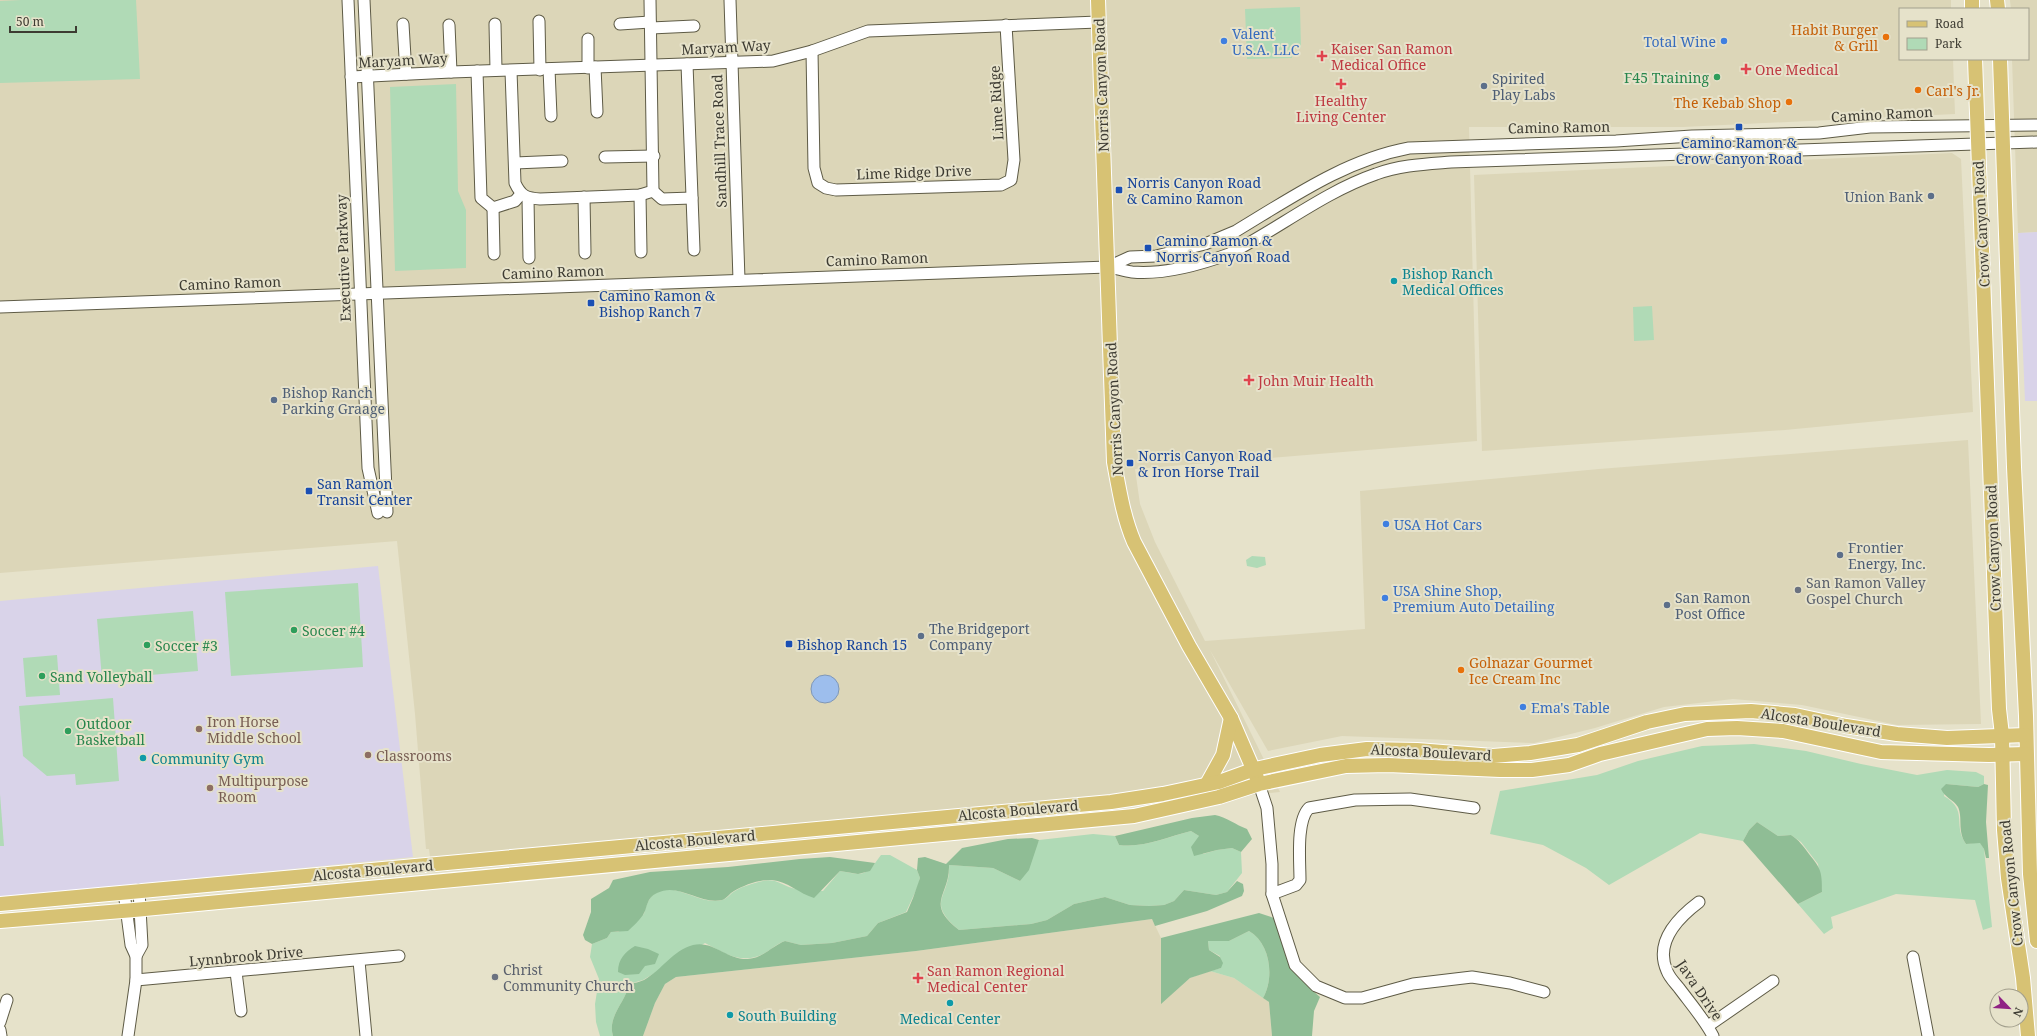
<svg xmlns="http://www.w3.org/2000/svg" width="2037" height="1036" font-family="'Noto Serif',serif">
	<rect width="100%" height="100%" fill="#e6e2ca"/>
	<g fill="#dcd6b8">
		<path d="M0,0H1951V9H1900V59H1953L1955,114L1683,127H1469L1477,441L1135,469L1140,504L1155,542L1205,641L1365,629L1360,491L1599,469L1968,440L1981,724L1897,725L1802,705L1733,699L1664,707L1595,728L1534,743L1342,736L1268,751L1210,650L1280,792L432,873L429,849H426L415,714L397,541L0,573Z"/>
		<path d="M2010,0H2037V232L2018,233L2012,59H2028V9H2011Z"/>
		<path d="M1952,153L1961,159L1973,412L1785,430L1482,451L1474,175Z"/>
		<path d="M1152,919L1161,938V1003L1190,978L1210,971L1234,978L1269,1002L1272,1036H643L655,1003L665,984L676,977L916,951Z"/>
	</g>
	<g fill="#d9d3e9">
		<path d="M2037,232V401H2025L2018,233Z"/>
		<path d="M378,566L413,857L0,898V601Z"/>
	</g>
	<g fill="#b0dab6">
		<path d="M21,0H136L140,79L0,83V1Z"/>
		<path d="M1300,7L1301,48L1292,49V58L1247,59L1245,9Z"/>
		<path d="M456,84L458,191L466,210V268L395,271L390,87Z"/>
		<path d="M1652,306L1654,340L1634,341L1633,307Z"/>
		<path d="M1252,556L1265,557L1266,565L1257,568L1247,566L1246,560Z"/>
		<path d="M358,583L363,667L231,676L225,592Z"/>
		<path d="M193,611L198,671L102,679L97,619Z"/>
		<path d="M57,655L60,695L26,697L23,658Z"/>
		<path d="M113,698L119,781L76,785L75,774L47,776L23,756L19,706Z"/>
		<path d="M1754,744L1806,751L1861,764L1917,775L1947,770L1976,772L1984,776V784L1978,787L1946,784L1944,796C1969,811 1952,824 1966,844L1980,842L1984,849L1992,927L1983,930L1975,900L1896,894L1831,917L1833,928L1824,934L1798,904L1822,892L1818,864L1801,842L1791,835L1778,836L1757,822L1749,830L1743,841L1700,833L1609,885L1586,868L1543,845L1490,834L1500,791L1597,775L1638,761L1702,746Z"/>
		<path d="M0,794L4,846H0Z"/>
		<path d="M1191,831L1199,836L1203,854L1217,850L1232,848L1241,852L1242,873L1227,892L1216,895L1184,890L1174,901L1164,905L1149,906L1130,905L1105,897L1074,904L1047,920L1031,924L959,930C924,901 951,897 949,865L993,868L1020,881L1039,840L1093,834L1115,836L1119,845C1145,848 1167,837 1191,831Z"/>
		<path d="M881,855H890L917,870L920,878L918,886L906,912L878,923L867,936L832,943L801,945L785,941C776,944 770,951 761,955C740,964 724,953 705,943L643,980L629,984C626,1002 607,1016 613,1036H600L596,1022L595,1004L599,979L590,957L592,944L607,938L611,932H618L644,914C656,863 695,908 722,900C727,899 731,893 735,891C743,886 754,883 763,881C775,878 782,885 792,888C801,891 813,890 823,891L840,871C865,876 866,876 881,855Z"/>
		<path d="M1249,931C1270,943 1275,977 1263,998L1234,978L1210,971L1221,968L1220,956L1209,950L1208,941H1229Z"/>
	</g>
	<g fill="#8fbd95">
		<path d="M1946,784L1978,787L1984,784L1988,785L1986,822L1989,858H1986L1984,849L1980,843L1966,844C1957,831 1963,818 1958,807C1953,799 1945,798 1941,789Z"/>
		<path d="M1215,815C1226,817 1236,825 1247,829L1252,839L1241,852L1232,848L1217,850L1194,856L1191,847L1199,836L1191,831C1166,837 1145,848 1119,845L1115,836L1192,818Z"/>
		<path d="M1757,822L1778,836L1791,835C1799,840 1803,846 1809,854C1821,869 1822,871 1822,892L1798,904L1743,841L1749,830Z"/>
		<path d="M1032,838L1039,840L1029,870L1020,881L993,868L949,865C950,896 924,903 959,930L1031,924L1047,920L1074,904L1105,897L1130,905L1149,906L1164,905L1174,901L1184,890L1216,895L1227,892L1237,881L1243,884L1244,891L1242,896L1207,911L1155,926L1152,919L916,951L676,977L665,984L655,1003L643,1036H613C607,1016 626,1002 629,984C634,983 640,982 644,980C662,970 672,951 693,945C713,940 727,960 748,959C763,958 772,946 785,941L801,945L832,943L867,936L878,923L907,912L913,898L920,878L917,870L918,858L925,857L946,864L962,848L1008,839Z"/>
		<path d="M830,857L875,863L870,871L858,874L840,871L814,898C800,894 787,881 772,880C761,879 744,885 734,891C730,893 726,899 722,900C699,905 679,882 657,893C646,898 648,907 643,915C639,921 633,926 628,931L611,932L607,938L592,944L585,940L583,935L591,912V899L609,888L613,880L650,872L728,867L800,859Z"/>
		<path d="M1259,913L1274,918C1286,956 1288,970 1320,997L1314,1011L1312,1036H1272L1269,1002L1263,998C1275,977 1270,943 1249,931L1229,941H1208L1209,950L1220,957L1223,963L1221,968L1190,978L1161,1004V938Z"/>
		<path d="M635,946L648,949L659,954L655,964L645,966L639,974L625,975L618,972C618,959 625,952 635,946Z"/>
	</g>
	<circle fill="#9dbeed" stroke="#8097b5" cx="825" cy="689" r="14"/>
	<g fill="none" stroke-linecap="round" stroke-linejoin="round">
		<g stroke="#5e5b46" stroke-width="13">
			<g id="minor">
				<path d="M348,0L368,468L378,513"/>
				<path d="M364,0L387,512"/>
				<path d="M730,0L739,280"/>
				<path d="M539,21L540,70"/>
				<path d="M403,24L406,74"/>
				<path d="M495,24L496,70"/>
				<path d="M620,24L650,22"/>
				<path d="M449,25L451,72"/>
				<path d="M651,28L694,26"/>
				<path d="M812,51L814,168L818,183L826,188L836,190L1001,185L1011,180L1014,160L1006,25"/>
				<path d="M687,64L694,250"/>
				<path d="M595,67L597,112"/>
				<path d="M588,68V39"/>
				<path d="M549,69L551,116"/>
				<path d="M477,71L481,198L493,208L515,201L521,194"/>
				<path d="M511,71L515,183C521,196 526,198 540,199L640,195L653,191L650,0"/>
				<path d="M351,77L451,72L773,61L812,51L868,31L1098,22"/>
				<path d="M605,157L654,156"/>
				<path d="M515,163L562,161"/>
				<path d="M653,191L662,199L692,198"/>
				<path d="M640,195L641,252"/>
				<path d="M584,197L585,253"/>
				<path d="M528,198L529,258"/>
				<path d="M493,208L494,254"/>
				<path d="M1108,267L1130,257L1156,256L1205,244L1236,231C1291,198 1345,160 1409,148L1616,141L1692,136L1819,133L1870,127L2037,125"/>
				<path d="M0,307L1108,267C1116,268 1124,271 1132,272C1164,275 1199,265 1229,254C1278,229 1324,192 1376,174C1400,165 1426,164 1451,162L2037,142"/>
				<path d="M1259,784L1267,808L1272,864V894L1295,965L1316,986L1345,998H1362L1413,984L1472,977L1510,983L1544,992"/>
				<path d="M124,892L131,945L136,956V980L128,1036"/>
				<path d="M1272,894L1296,885L1300,880C1300,861 1296,821 1309,808L1355,800L1410,799L1474,808"/>
				<path d="M1699,902C1679,917 1654,942 1667,971C1669,977 1675,983 1679,988C1691,1004 1704,1019 1713,1036"/>
				<path d="M136,956L142,945L139,890"/>
				<path d="M1913,957L1928,1036"/>
				<path d="M359,961L366,1036"/>
				<path d="M236,972L241,1011"/>
				<path d="M136,980L399,956"/>
				<path d="M0,1022L7,1000"/>
				<path d="M1708,1026L1773,981"/>
				<path d="M0,1030L1,1036"/>
			</g>
		</g>
		<g stroke="#fff" stroke-width="16">
			<g id="major">
				<path d="M1098,0L1114,462C1119,489 1123,516 1134,542L1189,646L1231,718L1257,778"/>
				<path d="M1972,0V9"/>
				<path d="M1997,0L1998,9"/>
				<path d="M1975,59L1999,709L2002,735L2004,830L2008,878L2023,978L2028,1036"/>
				<path d="M2000,59L2014,467L2026,716L2030,874L2037,941"/>
				<path d="M1207,784L1223,755L1231,718"/>
				<path d="M0,904L1111,802L1163,794L1219,782L1255,769L1320,755L1367,749L1417,750L1493,756L1530,753L1578,745L1647,722L1685,714L1751,711L1795,715L1846,726L1897,734L1947,738L2026,735"/>
				<path d="M0,921L134,910L1134,816L1219,797L1259,784L1346,766L1388,765L1500,770H1532L1569,765L1600,754L1707,729L1737,728L1783,731L1881,752L1989,755L2026,754"/>
			</g>
		</g>
		<use href="#minor" stroke="#fff" stroke-width="11"/>
		<use href="#major" stroke="#d7c274" stroke-width="14"/>
	</g>
	<g fill="#e8710a" stroke="#e6e2ca" stroke-width="1.5">
		<circle cx="1886" cy="37" r="4"/>
		<circle cx="1918" cy="90" r="4"/>
		<circle cx="1789" cy="102" r="4"/>
		<circle cx="1461" cy="670" r="4"/>
	</g>
	<g fill="#3f7fe0" stroke="#e6e2ca" stroke-width="1.5">
		<circle cx="1224" cy="41" r="4"/>
		<circle cx="1724" cy="41" r="4"/>
		<circle cx="1386" cy="524" r="4"/>
		<circle cx="1385" cy="598" r="4"/>
		<circle cx="1523" cy="707" r="4"/>
	</g>
	<g fill="#e0444e" stroke="#e6e2ca" stroke-width="1.5">
		<path d="M1320 50h4v4h4v4h-4v4h-4v-4h-4v-4h4z"/>
		<path d="M1744 63h4v4h4v4h-4v4h-4v-4h-4v-4h4z"/>
		<path d="M1339 78h4v4h4v4h-4v4h-4v-4h-4v-4h4z"/>
		<path d="M1247 374h4v4h4v4h-4v4h-4v-4h-4v-4h4z"/>
		<path d="M916 972h4v4h4v4h-4v4h-4v-4h-4v-4h4z"/>
	</g>
	<g fill="#2e9e5b" stroke="#e6e2ca" stroke-width="1.5">
		<circle cx="1717" cy="77" r="4"/>
		<circle cx="294" cy="630" r="4"/>
		<circle cx="147" cy="645" r="4"/>
		<circle cx="42" cy="676" r="4"/>
		<circle cx="68" cy="731" r="4"/>
	</g>
	<g fill="#5c6f8a" stroke="#e6e2ca" stroke-width="1.5">
		<circle cx="1484" cy="86" r="4"/>
		<circle cx="1931" cy="196" r="4"/>
		<circle cx="274" cy="400" r="4"/>
		<circle cx="1840" cy="555" r="4"/>
		<circle cx="1667" cy="605" r="4"/>
		<circle cx="921" cy="636" r="4"/>
	</g>
	<g fill="#1a4fb4" stroke="#e6e2ca" stroke-width="1.5">
		<rect x="1735" y="123" width="8" height="8" rx="2"/>
		<rect x="1115" y="186" width="8" height="8" rx="2"/>
		<rect x="1144" y="244" width="8" height="8" rx="2"/>
		<rect x="587" y="299" width="8" height="8" rx="2"/>
		<rect x="1126" y="459" width="8" height="8" rx="2"/>
		<rect x="305" y="487" width="8" height="8" rx="2"/>
		<rect x="785" y="640" width="8" height="8" rx="2"/>
	</g>
	<g fill="#0f9aa8" stroke="#e6e2ca" stroke-width="1.5">
		<circle cx="1394" cy="281" r="4"/>
		<circle cx="143" cy="758" r="4"/>
		<circle cx="950" cy="1003" r="4"/>
		<circle cx="730" cy="1015" r="4"/>
	</g>
	<g fill="#6b7280" stroke="#e6e2ca" stroke-width="1.5">
		<circle cx="1798" cy="590" r="4"/>
		<circle cx="495" cy="977" r="4"/>
	</g>
	<g fill="#8d6e63" stroke="#e6e2ca" stroke-width="1.5">
		<circle cx="199" cy="729" r="4"/>
		<circle cx="368" cy="755" r="4"/>
		<circle cx="210" cy="788" r="4"/>
	</g>
	<g text-anchor="middle" dominant-baseline="central" stroke-width="4" stroke-linejoin="round" paint-order="stroke">
		<g font-size="14" fill="#c56008" stroke="#e6e2ca" text-anchor="end">
			<text x="1878" y="29">Habit Burger<tspan x="1878" dy="16">&amp; Grill</tspan></text>
			<text x="1926" y="90" text-anchor="start">Carl's Jr.</text>
			<text x="1781" y="102">The Kebab Shop</text>
			<text x="1469" y="662" text-anchor="start">Golnazar Gourmet<tspan x="1469" dy="16">Ice Cream Inc</tspan></text>
		</g>
		<g font-size="14" fill="#366cbe" stroke="#e6e2ca" text-anchor="start">
			<text x="1232" y="33">Valent<tspan x="1232" dy="16">U.S.A. LLC</tspan></text>
			<text x="1716" y="41" text-anchor="end">Total Wine</text>
			<text x="1394" y="524">USA Hot Cars</text>
			<text x="1393" y="590">USA Shine Shop,<tspan x="1393" dy="16">Premium Auto Detailing</tspan></text>
			<text x="1531" y="707">Ema's Table</text>
		</g>
		<g font-size="14" fill="#3d3b32" stroke="#e6e2ca">
			<text transform="translate(726 47) rotate(-3)">Maryam Way</text>
			<text transform="translate(403 60) rotate(-3)">Maryam Way</text>
			<text transform="translate(1101 85) rotate(-92)">Norris Canyon Road</text>
			<text transform="translate(996 103) rotate(-93)">Lime Ridge</text>
			<text transform="translate(1882 114) rotate(-3)">Camino Ramon</text>
			<text transform="translate(1559 127) rotate(-1)">Camino Ramon</text>
			<text transform="translate(719 141) rotate(-92)">Sandhill Trace Road</text>
			<text transform="translate(914 172) rotate(-2)">Lime Ridge Drive</text>
			<text transform="translate(1981 224) rotate(-93)">Crow Canyon Road</text>
			<text transform="translate(343 258) rotate(-92)">Executive Parkway</text>
			<text transform="translate(877 259) rotate(-2)">Camino Ramon</text>
			<text transform="translate(553 272) rotate(-2)">Camino Ramon</text>
			<text transform="translate(230 283) rotate(-2)">Camino Ramon</text>
			<text transform="translate(1114 409) rotate(-93)">Norris Canyon Road</text>
			<text transform="translate(1993 548) rotate(-92)">Crow Canyon Road</text>
			<text transform="translate(1821 722) rotate(9)">Alcosta Boulevard</text>
			<text transform="translate(1431 752) rotate(3)">Alcosta Boulevard</text>
			<text transform="translate(1018 810) rotate(-5)">Alcosta Boulevard</text>
			<text transform="translate(695 840) rotate(-5)">Alcosta Boulevard</text>
			<text transform="translate(373 870) rotate(-5)">Alcosta Boulevard</text>
			<text transform="translate(2011 883) rotate(-96)">Crow Canyon Road</text>
			<text transform="translate(246 956) rotate(-5)">Lynnbrook Drive</text>
			<text transform="translate(1700 990) rotate(56)">Java Drive</text>
		</g>
		<g font-size="14" fill="#be3a42" stroke="#e6e2ca" text-anchor="start">
			<text x="1331" y="48">Kaiser San Ramon<tspan x="1331" dy="16">Medical Office</tspan></text>
			<text x="1755" y="69">One Medical</text>
			<text x="1341" y="100" text-anchor="middle">Healthy<tspan x="1341" dy="16">Living Center</tspan></text>
			<text x="1258" y="380">John Muir Health</text>
			<text x="927" y="970">San Ramon Regional<tspan x="927" dy="16">Medical Center</tspan></text>
		</g>
		<g font-size="14" fill="#27864d" stroke="#e6e2ca" text-anchor="start">
			<text x="1709" y="77" text-anchor="end">F45 Training</text>
			<text x="302" y="630">Soccer #4</text>
			<text x="155" y="645">Soccer #3</text>
			<text x="50" y="676">Sand Volleyball</text>
			<text x="76" y="723">Outdoor<tspan x="76" dy="16">Basketball</tspan></text>
		</g>
		<g font-size="14" fill="#4e5e75" stroke="#e6e2ca" text-anchor="start">
			<text x="1492" y="78">Spirited<tspan x="1492" dy="16">Play Labs</tspan></text>
			<text x="1923" y="196" text-anchor="end">Union Bank</text>
			<text x="282" y="392">Bishop Ranch<tspan x="282" dy="16">Parking Graage</tspan></text>
			<text x="1848" y="547">Frontier<tspan x="1848" dy="16">Energy, Inc.</tspan></text>
			<text x="1675" y="597">San Ramon<tspan x="1675" dy="16">Post Office</tspan></text>
			<text x="929" y="628">The Bridgeport<tspan x="929" dy="16">Company</tspan></text>
		</g>
		<g font-size="14" fill="#164399" stroke="#e6e2ca" text-anchor="start">
			<text x="1739" y="142" text-anchor="middle">Camino Ramon &amp;<tspan x="1739" dy="16">Crow Canyon Road</tspan></text>
			<text x="1127" y="182">Norris Canyon Road<tspan x="1127" dy="16">&amp; Camino Ramon</tspan></text>
			<text x="1156" y="240">Camino Ramon &amp;<tspan x="1156" dy="16">Norris Canyon Road</tspan></text>
			<text x="599" y="295">Camino Ramon &amp;<tspan x="599" dy="16">Bishop Ranch 7</tspan></text>
			<text x="1138" y="455">Norris Canyon Road<tspan x="1138" dy="16">&amp; Iron Horse Trail</tspan></text>
			<text x="317" y="483">San Ramon<tspan x="317" dy="16">Transit Center</tspan></text>
			<text x="797" y="644">Bishop Ranch 15</text>
		</g>
		<g font-size="14" fill="#0d838f" stroke="#e6e2ca" text-anchor="start">
			<text x="1402" y="273">Bishop Ranch<tspan x="1402" dy="16">Medical Offices</tspan></text>
			<text x="151" y="758">Community Gym</text>
			<text x="738" y="1015">South Building</text>
			<text x="950" y="1018" text-anchor="middle">Medical Center</text>
		</g>
		<g font-size="14" fill="#5b616d" stroke="#e6e2ca" text-anchor="start">
			<text x="1806" y="582">San Ramon Valley<tspan x="1806" dy="16">Gospel Church</tspan></text>
			<text x="503" y="969">Christ<tspan x="503" dy="16">Community Church</tspan></text>
		</g>
		<g font-size="14" fill="#785e54" stroke="#e6e2ca" text-anchor="start">
			<text x="207" y="721">Iron Horse<tspan x="207" dy="16">Middle School</tspan></text>
			<text x="376" y="755">Classrooms</text>
			<text x="218" y="780">Multipurpose<tspan x="218" dy="16">Room</tspan></text>
		</g>
	</g>
	<rect x="1899" y="8" width="130" height="52" fill="#e6e2ca" stroke="#a29f8d"/>
	<rect x="1907" y="21" width="20" height="6" fill="#d7c274" stroke="#a29f8d"/>
	<text x="1935" y="28" font-size="12" fill="#3d3b32">Road</text>
	<rect x="1907" y="38" width="20" height="12" fill="#b0dab6" stroke="#a29f8d"/>
	<text x="1935" y="48" font-size="12" fill="#3d3b32">Park</text>
	<g transform="translate(2009 1008) rotate(115)"><circle r="19" fill="#e6e2ca" stroke="#a29f8d"/>
	<path d="M0-3L7 15L0 10L-7 15Z" fill="#902284"/>
	<text y="-6" font-size="11" font-weight="bold" text-anchor="middle" fill="#3d3b32">N</text>
	</g>
	<path d="M10 26v6h66v-6" fill="none" stroke="#3d3b32" stroke-width="2"/>
	<text x="16" y="26" font-size="12" fill="#3d3b32" stroke="#e6e2ca" stroke-width="3" paint-order="stroke">50 m</text>
</svg>
